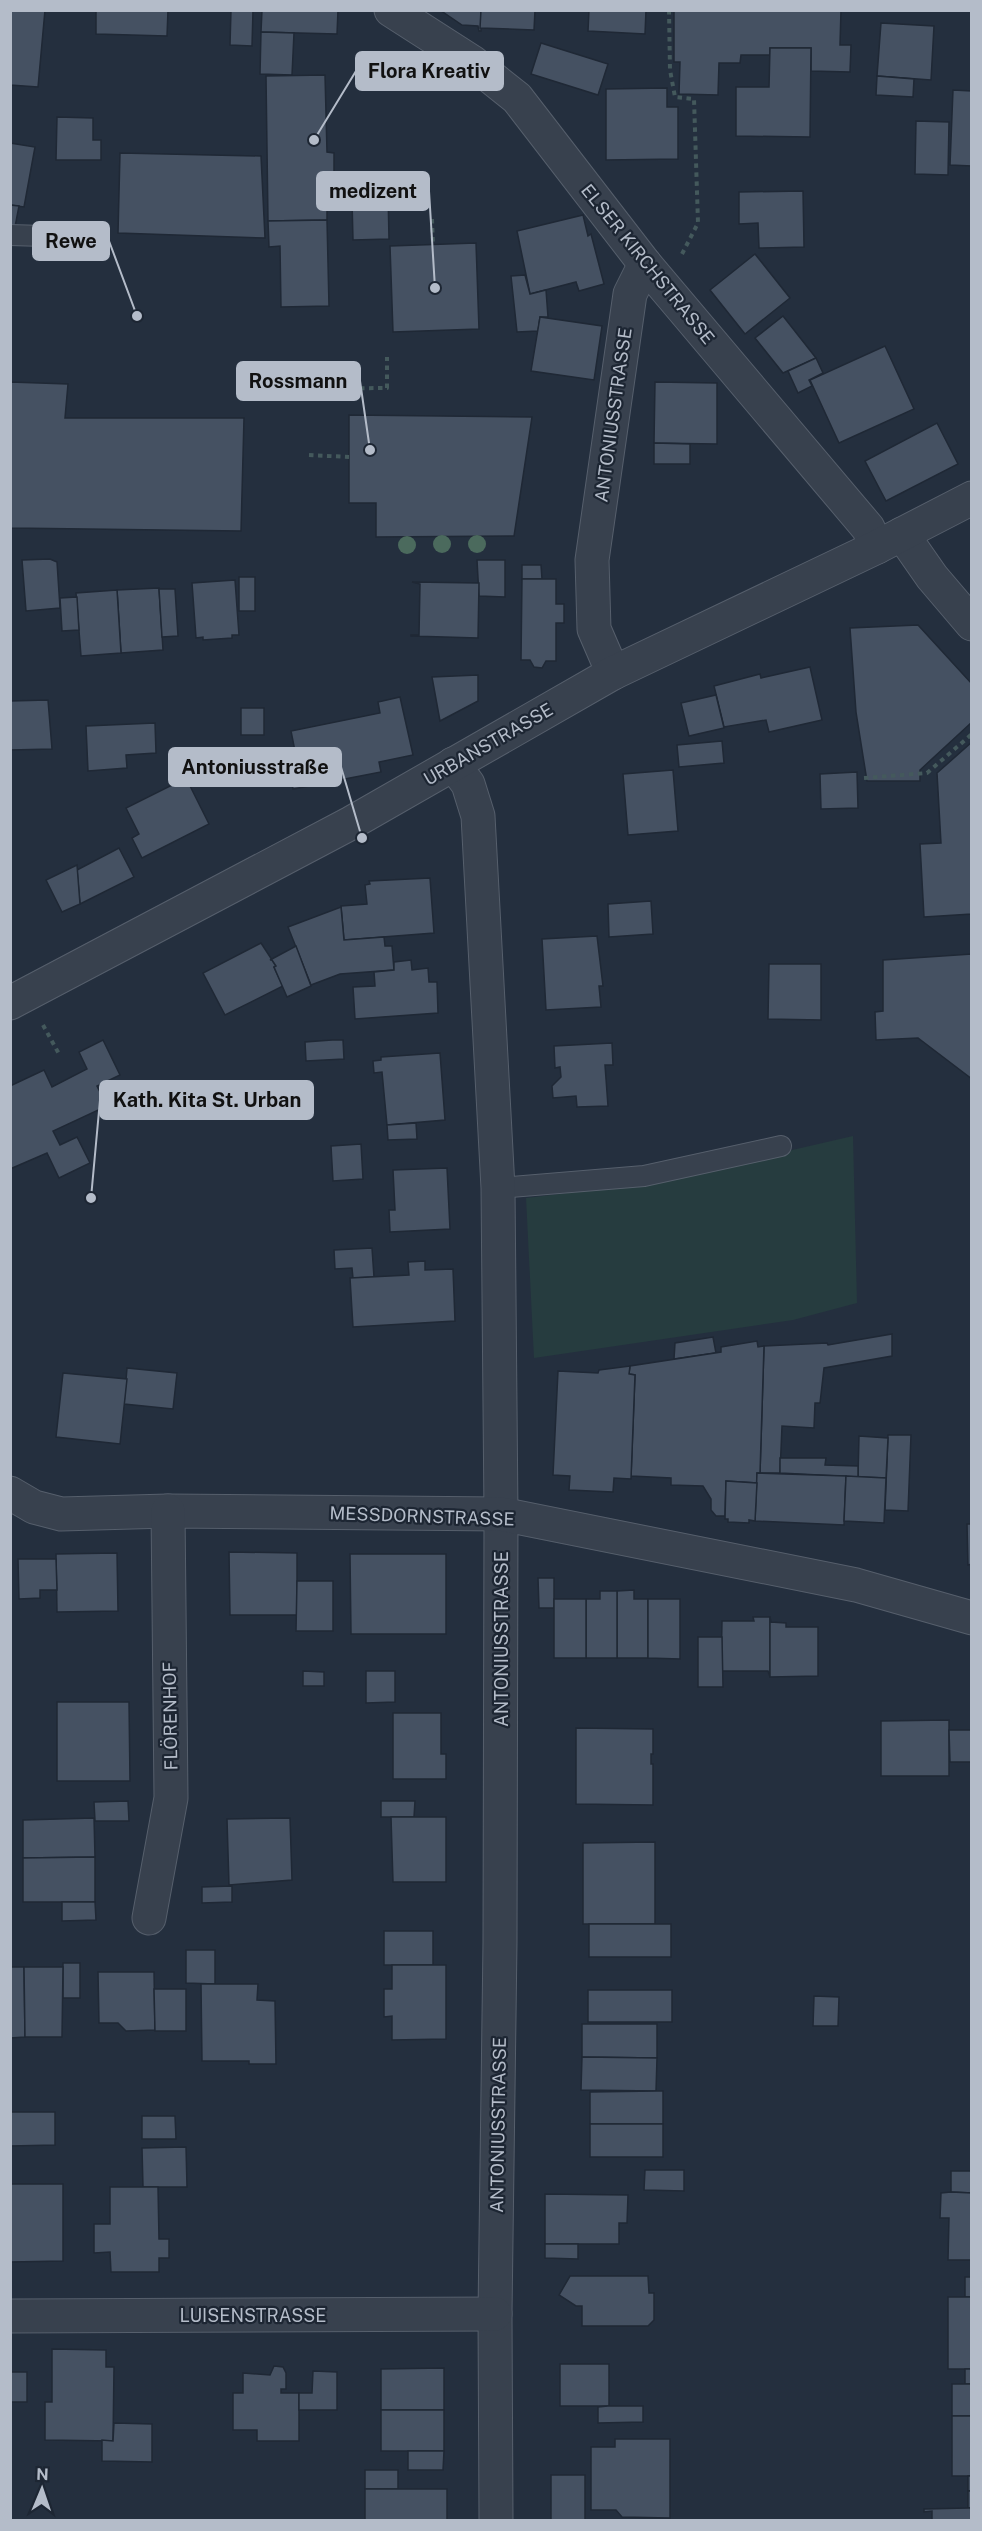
<svg xmlns="http://www.w3.org/2000/svg" width="982" height="2531" font-family="'Public Sans',sans-serif">
	<rect width="100%" height="100%" fill="#242f3e"/>
	<path fill="#263c3f" d="M853,1136L857,1303L793,1320L534,1358L526,1198L644,1184Z"/>
	<g fill="#455162" stroke="#1f2835" stroke-width="1.5">
		<path d="M10,10H45L38,87L10,85Z"/>
		<path d="M96,10H168L167,36L96,34Z"/>
		<path d="M231,10H253L252,46L230,45Z"/>
		<path d="M262,10H338L337,34L261,32Z"/>
		<path d="M440,10H481V31H479L478,26L462,25Z"/>
		<path d="M481,10H535L534,30L480,28Z"/>
		<path d="M589,10H646L645,34L588,31Z"/>
		<path d="M674,10H841L840,45H851L850,72L811,71V48H770V55H741L740,63H719L718,95L679,94L680,62H674Z"/>
		<path d="M881,23L934,26L931,80L877,76Z"/>
		<path d="M261,32L294,33L292,75L260,74Z"/>
		<path d="M541,43L608,64L598,95L531,74Z"/>
		<path d="M770,48H811L810,137L736,136V87H769Z"/>
		<path d="M325,75L327,152L334,153V182L327,183V220L268,221L266,76Z"/>
		<path d="M877,76L914,79L913,97L876,95Z"/>
		<path d="M667,88V107H678V159L606,160V89Z"/>
		<path d="M953,90L972,91V166L950,165Z"/>
		<path d="M57,117L93,118V140H101V160H56Z"/>
		<path d="M916,121L949,122L948,175L915,174Z"/>
		<path d="M10,143L35,147L24,207L10,205Z"/>
		<path d="M120,153L261,156L265,238L118,233Z"/>
		<path d="M803,191L804,247L759,248L758,223L739,224V192Z"/>
		<path d="M369,192H388L389,239L353,240L352,201L369,200Z"/>
		<path d="M10,205L19,206L15,227L10,226Z"/>
		<path d="M583,215L588,236L591,234L604,284L579,291L576,282L530,294L517,231Z"/>
		<path d="M327,220L329,306L281,307L280,246L269,247L268,221Z"/>
		<path d="M476,243L479,329L393,332L390,246Z"/>
		<path d="M755,254L790,298L745,334L710,290Z"/>
		<path d="M525,275L530,294L546,290L548,317H540L538,331L517,332L511,276Z"/>
		<path d="M783,316L816,358L783,373L755,338Z"/>
		<path d="M540,317L602,326L594,380L531,371Z"/>
		<path d="M885,346L914,409L839,443L810,380Z"/>
		<path d="M816,358L823,373L809,380L812,386L798,393L788,371Z"/>
		<path d="M10,382L68,384L65,418H244L241,531L10,528Z"/>
		<path d="M655,382L717,383V444L654,443Z"/>
		<path d="M349,415L532,417L514,536L376,537V503H349Z"/>
		<path d="M937,423L958,464L886,501L865,461Z"/>
		<path d="M654,443L690,444V464H654Z"/>
		<path d="M50,559L57,562L60,608L26,611L22,560Z"/>
		<path d="M477,560H505V597L479,596Z"/>
		<path d="M522,565H541L542,579H522Z"/>
		<rect x="239" y="577" width="16" height="34"/>
		<path d="M522,579H556V604H564V623H556V661H546L542,668L534,667L530,660H521Z"/>
		<path d="M235,580L239,635H232V638L203,640V637L196,638L192,583Z"/>
		<path d="M412,582L479,583L478,638L411,636V635H419L420,584Z"/>
		<path d="M159,588L163,650L121,653L117,590Z"/>
		<path d="M159,589H175L178,636L162,637Z"/>
		<path d="M117,590L121,653L81,656L76,593Z"/>
		<path d="M77,597L79,630L62,631L60,598Z"/>
		<path d="M918,625L972,684V722L920,770V781H867L856,712L850,628Z"/>
		<path d="M810,667L822,720L769,732L766,720L724,727L714,686L760,674L761,678Z"/>
		<path d="M478,675V701L440,721L432,677Z"/>
		<path d="M716,695L724,728L689,736L681,703Z"/>
		<path d="M400,697L413,755L379,762L381,772L293,789L286,752L295,751L291,731L380,713L378,702Z"/>
		<path d="M48,700L52,749L10,750V701Z"/>
		<rect x="241" y="708" width="23" height="27"/>
		<path d="M155,723L156,753L126,755L127,768L88,771L86,726Z"/>
		<path d="M722,741L724,763L679,767L677,745Z"/>
		<path d="M972,742V914L924,917L920,844L941,843L937,773Z"/>
		<path d="M673,770L678,831L628,835L623,774Z"/>
		<path d="M857,772L858,808L821,809L820,774Z"/>
		<path d="M186,778L209,824L142,858L132,838L139,834L126,808Z"/>
		<path d="M119,848L134,877L80,904L77,870Z"/>
		<path d="M77,865L80,904L62,912L46,880Z"/>
		<path d="M430,878L434,933L344,940L341,906L367,904L365,885L370,884L369,881Z"/>
		<path d="M651,901L653,934L609,937L608,904Z"/>
		<path d="M341,907L344,940L384,937L385,946H392L394,970L340,974L311,985L288,927Z"/>
		<path d="M597,936L603,986H599L601,1007L546,1010L542,939Z"/>
		<path d="M261,943L276,966L274,967L283,986L225,1015L203,973Z"/>
		<path d="M296,946L311,986L287,997L274,967L276,966L272,960H270Z"/>
		<path d="M972,954V1079L918,1038L876,1040L875,1012L883,1011V960Z"/>
		<path d="M411,960L412,970L428,968L429,982H437L438,1013L355,1019L353,987L375,986L374,972L394,970V962Z"/>
		<path d="M769,964H821V1020L768,1019Z"/>
		<path d="M103,1040L120,1075L97,1086L107,1106L53,1131L60,1145L77,1137L90,1163L59,1178L47,1153L10,1169V1086L44,1070L52,1087L87,1069L79,1052Z"/>
		<path d="M332,1040H343L344,1059L306,1061L305,1042Z"/>
		<path d="M612,1043L613,1065H605L608,1106L577,1107L576,1096L553,1098L552,1086L561,1077L560,1067L555,1068L554,1046Z"/>
		<path d="M440,1053L445,1120L387,1125L382,1072L374,1073L373,1061L381,1060V1057Z"/>
		<path d="M416,1123L417,1139L388,1140L387,1125Z"/>
		<path d="M361,1144L363,1179L333,1181L331,1146Z"/>
		<path d="M447,1168L450,1229L390,1232L389,1210H395L393,1170Z"/>
		<path d="M372,1248L374,1277L353,1278L352,1268L335,1269L334,1250Z"/>
		<path d="M425,1261V1270L453,1269L455,1321L353,1327L350,1278L409,1275L408,1262Z"/>
		<path d="M892,1334V1356L824,1368L820,1403H815L814,1428L782,1426L780,1473H760L764,1346L827,1343L828,1345Z"/>
		<path d="M713,1337L716,1353L674,1359L675,1343Z"/>
		<path d="M757,1341L758,1347L764,1346L760,1473H757V1483L726,1481L725,1516H716L711,1510V1499L703,1486L671,1485V1478L631,1476L635,1375L629,1374L630,1366L721,1352V1347Z"/>
		<path d="M630,1366L629,1374L635,1375L631,1479L614,1478L613,1492L569,1490L570,1476L553,1475L558,1371L598,1373L599,1370Z"/>
		<path d="M127,1368L177,1373L173,1409L124,1404Z"/>
		<path d="M63,1373L127,1379L120,1444L56,1437Z"/>
		<path d="M888,1435H911L908,1511L885,1510Z"/>
		<path d="M859,1436L888,1438L886,1478L858,1477Z"/>
		<path d="M780,1458H826L825,1465L858,1466V1477L780,1473Z"/>
		<path d="M757,1473L846,1476L844,1525L755,1521Z"/>
		<path d="M846,1476L886,1478L884,1523L844,1521Z"/>
		<path d="M726,1481L757,1483L755,1521L749,1520V1523L728,1522V1519H725Z"/>
		<path d="M967,1524H972V1564L968,1565Z"/>
		<path d="M229,1552L297,1553V1615H230Z"/>
		<path d="M117,1553L118,1611L57,1612L56,1554Z"/>
		<path d="M350,1554H446V1634H351Z"/>
		<path d="M18,1559H56L57,1590H40V1598L19,1599Z"/>
		<path d="M538,1578H554V1608H539Z"/>
		<path d="M297,1581H333V1631H296Z"/>
		<path d="M634,1590V1599H648V1658H617V1591Z"/>
		<path d="M600,1591H617V1658H586V1599H600Z"/>
		<rect x="554" y="1599" width="32" height="59"/>
		<path d="M648,1599H680V1659L648,1658Z"/>
		<path d="M753,1617H770V1677L768,1671H721L722,1621H754Z"/>
		<path d="M770,1617L771,1622L786,1623V1627H818V1676L770,1677Z"/>
		<path d="M698,1637H722L723,1687H698Z"/>
		<path d="M303,1671L324,1672V1686H303Z"/>
		<path d="M366,1671H395V1702L366,1703Z"/>
		<path d="M57,1702H129L130,1781H57Z"/>
		<path d="M393,1713H441V1754H446V1779H393Z"/>
		<path d="M949,1720V1776H881V1721Z"/>
		<path d="M576,1728L653,1729V1754H651V1764H653V1805L576,1804Z"/>
		<path d="M949,1730H972V1762H950Z"/>
		<path d="M128,1801L129,1821H95L94,1802Z"/>
		<path d="M381,1801H415L414,1817H381Z"/>
		<path d="M391,1817H446V1882H393Z"/>
		<path d="M94,1818L95,1857L23,1858V1820Z"/>
		<path d="M290,1818L292,1880L229,1885L227,1819Z"/>
		<path d="M655,1842V1924H583V1843Z"/>
		<path d="M95,1857V1902H23V1858Z"/>
		<path d="M232,1886V1902L202,1903V1887Z"/>
		<path d="M62,1902H95L96,1920L62,1921Z"/>
		<rect x="589" y="1924" width="82" height="33"/>
		<rect x="384" y="1931" width="49" height="34"/>
		<path d="M186,1950H215V1984L186,1983Z"/>
		<rect x="63" y="1963" width="17" height="35"/>
		<path d="M392,1965H446V2039L392,2040V2016L384,2017V1989H392Z"/>
		<path d="M10,1967H24L25,2037L10,2038Z"/>
		<path d="M24,1967H63L62,2037H25Z"/>
		<path d="M98,1972H154L155,2030L126,2031L118,2023H99Z"/>
		<path d="M201,1984H258L257,2000L275,2001L276,2064H249V2061H202Z"/>
		<path d="M154,1989H186V2031H155Z"/>
		<rect x="588" y="1990" width="84" height="32"/>
		<path d="M814,1996L839,1997L838,2026H813Z"/>
		<path d="M582,2024H657V2058L582,2057Z"/>
		<path d="M582,2057L657,2058L656,2091L581,2090Z"/>
		<path d="M657,2091H663V2124H590V2092Z"/>
		<path d="M10,2112H55V2145L10,2146Z"/>
		<path d="M142,2116H175L176,2139H142Z"/>
		<rect x="590" y="2124" width="73" height="33"/>
		<path d="M186,2147L187,2187H143L142,2148Z"/>
		<path d="M645,2170H684V2191L644,2190Z"/>
		<path d="M951,2171H972V2193L951,2192Z"/>
		<path d="M10,2184H63V2261L10,2262Z"/>
		<path d="M110,2187H158L159,2239H169V2258H159V2272H111L110,2252L94,2253V2224H110Z"/>
		<path d="M951,2192L972,2193V2260H948L949,2218H940L941,2193Z"/>
		<path d="M545,2194L628,2195L627,2223H619V2244H545Z"/>
		<path d="M545,2244H578V2259L545,2258Z"/>
		<path d="M570,2276H648L649,2293H654V2320L648,2326H582V2306H576L559,2295Z"/>
		<rect x="965" y="2277" width="7" height="20"/>
		<rect x="948" y="2297" width="24" height="72"/>
		<path d="M52,2349L106,2350V2367H114L113,2441L45,2440V2402H52Z"/>
		<rect x="560" y="2364" width="49" height="42"/>
		<path d="M274,2366L283,2367L286,2373V2389H281V2393H299V2441H257V2430H233V2393H243V2373L270,2375Z"/>
		<path d="M444,2368V2410H381V2369Z"/>
		<rect x="965" y="2369" width="7" height="15"/>
		<path d="M313,2371L337,2372V2410H299V2393H312Z"/>
		<rect x="10" y="2372" width="17" height="30"/>
		<rect x="952" y="2384" width="20" height="32"/>
		<path d="M608,2406H643V2422L598,2423V2407Z"/>
		<rect x="381" y="2410" width="63" height="41"/>
		<rect x="952" y="2416" width="20" height="60"/>
		<path d="M114,2423L152,2424V2462L102,2461V2440L113,2441Z"/>
		<path d="M615,2439H670V2518L622,2517L616,2510H591V2447H615Z"/>
		<path d="M408,2451H444L443,2470H408Z"/>
		<rect x="365" y="2470" width="33" height="19"/>
		<rect x="551" y="2475" width="34" height="45"/>
		<rect x="968" y="2476" width="4" height="15"/>
		<rect x="365" y="2489" width="82" height="31"/>
		<rect x="968" y="2491" width="4" height="17"/>
		<path d="M968,2508H972V2520H932V2511L924,2512V2509Z"/>
	</g>
	<g fill="none" stroke-linecap="round" stroke-linejoin="round">
		<g stroke="#565f6c" stroke-width="22">
			<g id="lane">
				<path d="M10,235L77,237"/>
				<path d="M498,1188L644,1176L781,1146"/>
			</g>
		</g>
		<g stroke="#565f6c" stroke-width="35">
			<g id="street">
				<path d="M391,10L472,62L517,98L645,264L868,528L877,547"/>
				<path d="M902,534L932,577L972,624"/>
				<path d="M613,673L594,629L592,560L630,294L645,264"/>
				<path d="M453,764L468,784L478,816L498,1188L501,1514L500,1942L495,2314L496,2520"/>
				<path d="M10,1003L351,823L613,673L877,547L972,498"/>
				<path d="M10,1493L34,1507L61,1514L168,1511L501,1514L856,1585L972,1618"/>
				<path d="M149,1918L171,1798L168,1511"/>
				<path d="M10,2316L495,2314"/>
			</g>
		</g>
		<g stroke="#44595c" stroke-width="4" stroke-dasharray="4.5 4.5" stroke-linecap="butt">
			<path d="M669,10L670,70L675,97L694,99L698,223L682,254"/>
			<path d="M432,219L433,246"/>
			<path d="M270,389L387,388V357"/>
			<path d="M309,455L349,457"/>
			<path d="M864,778L927,773L972,734"/>
			<path d="M43,1025L59,1054"/>
		</g>
		<use href="#lane" stroke="#38414e" stroke-width="20"/>
		<use href="#street" stroke="#38414e" stroke-width="33"/>
	</g>
	<g fill="#4b6a5d">
		<circle cx="442" cy="544" r="9"/>
		<circle cx="477" cy="544" r="9"/>
		<circle cx="407" cy="545" r="9"/>
	</g>
	<g text-anchor="middle" dominant-baseline="central" stroke-width="4.5" stroke-linejoin="round" paint-order="stroke">
		<g font-size="18" fill="#b4bcc9" stroke="#1d2633">
			<text transform="translate(648 264) rotate(51)">ELSER KIRCHSTRASSE</text>
			<text transform="translate(613 415) rotate(-82)">ANTONIUSSTRASSE</text>
			<text transform="translate(488 744) rotate(-30)">URBANSTRASSE</text>
			<text transform="translate(422 1516) rotate(2)">MESSDORNSTRASSE</text>
			<text transform="translate(501 1639) rotate(-90)">ANTONIUSSTRASSE</text>
			<text transform="translate(170 1716) rotate(-91)">FLÖRENHOF</text>
			<text transform="translate(498 2125) rotate(-89)">ANTONIUSSTRASSE</text>
			<text x="253" y="2315">LUISENSTRASSE</text>
		</g>
	</g>
	<path fill="none" stroke="#b4bcc9" stroke-width="2" d="M314 140L356 71M435 288L429 191M137 316L109 241M370 450L360 381M362 838L341 767M91 1198L100 1100"/>
	<g fill="#b4bcc9" stroke="#1d2633" stroke-width="2">
		<circle cx="314" cy="140" r="6"/>
		<circle cx="435" cy="288" r="6"/>
		<circle cx="137" cy="316" r="6"/>
		<circle cx="370" cy="450" r="6"/>
		<circle cx="362" cy="838" r="6"/>
		<circle cx="91" cy="1198" r="6"/>
	</g>
	<g fill="#b4bcc9" stroke="#b4bcc9" stroke-width="2">
		<rect x="356" y="52" width="147" height="38" rx="6"/>
		<rect x="317" y="172" width="112" height="38" rx="6"/>
		<rect x="33" y="222" width="76" height="38" rx="6"/>
		<rect x="237" y="362" width="123" height="38" rx="6"/>
		<rect x="169" y="748" width="172" height="38" rx="6"/>
		<rect x="100" y="1081" width="213" height="38" rx="6"/>
	</g>
	<g font-size="20" text-anchor="middle" font-weight="bold" fill="#111">
		<text x="429" y="78">Flora Kreativ</text>
		<text x="373" y="198">medizent</text>
		<text x="71" y="248">Rewe</text>
		<text x="298" y="388">Rossmann</text>
		<text x="255" y="774">Antoniusstraße</text>
		<text x="207" y="1107">Kath. Kita St. Urban</text>
	</g>
	<rect width="982" height="2531" fill="none" stroke="#b4bcc9" stroke-width="24"/>
	<g transform="translate(42 2489) rotate(2)" stroke="#1d2633" stroke-width="4.5" paint-order="stroke">
	<path d="M0-4.5L10 22L0 15L-10 22Z" fill="#b4bcc9"/>
	<text y="-9" font-size="16" font-weight="bold" text-anchor="middle" fill="#b4bcc9">N</text>
	</g>
</svg>
